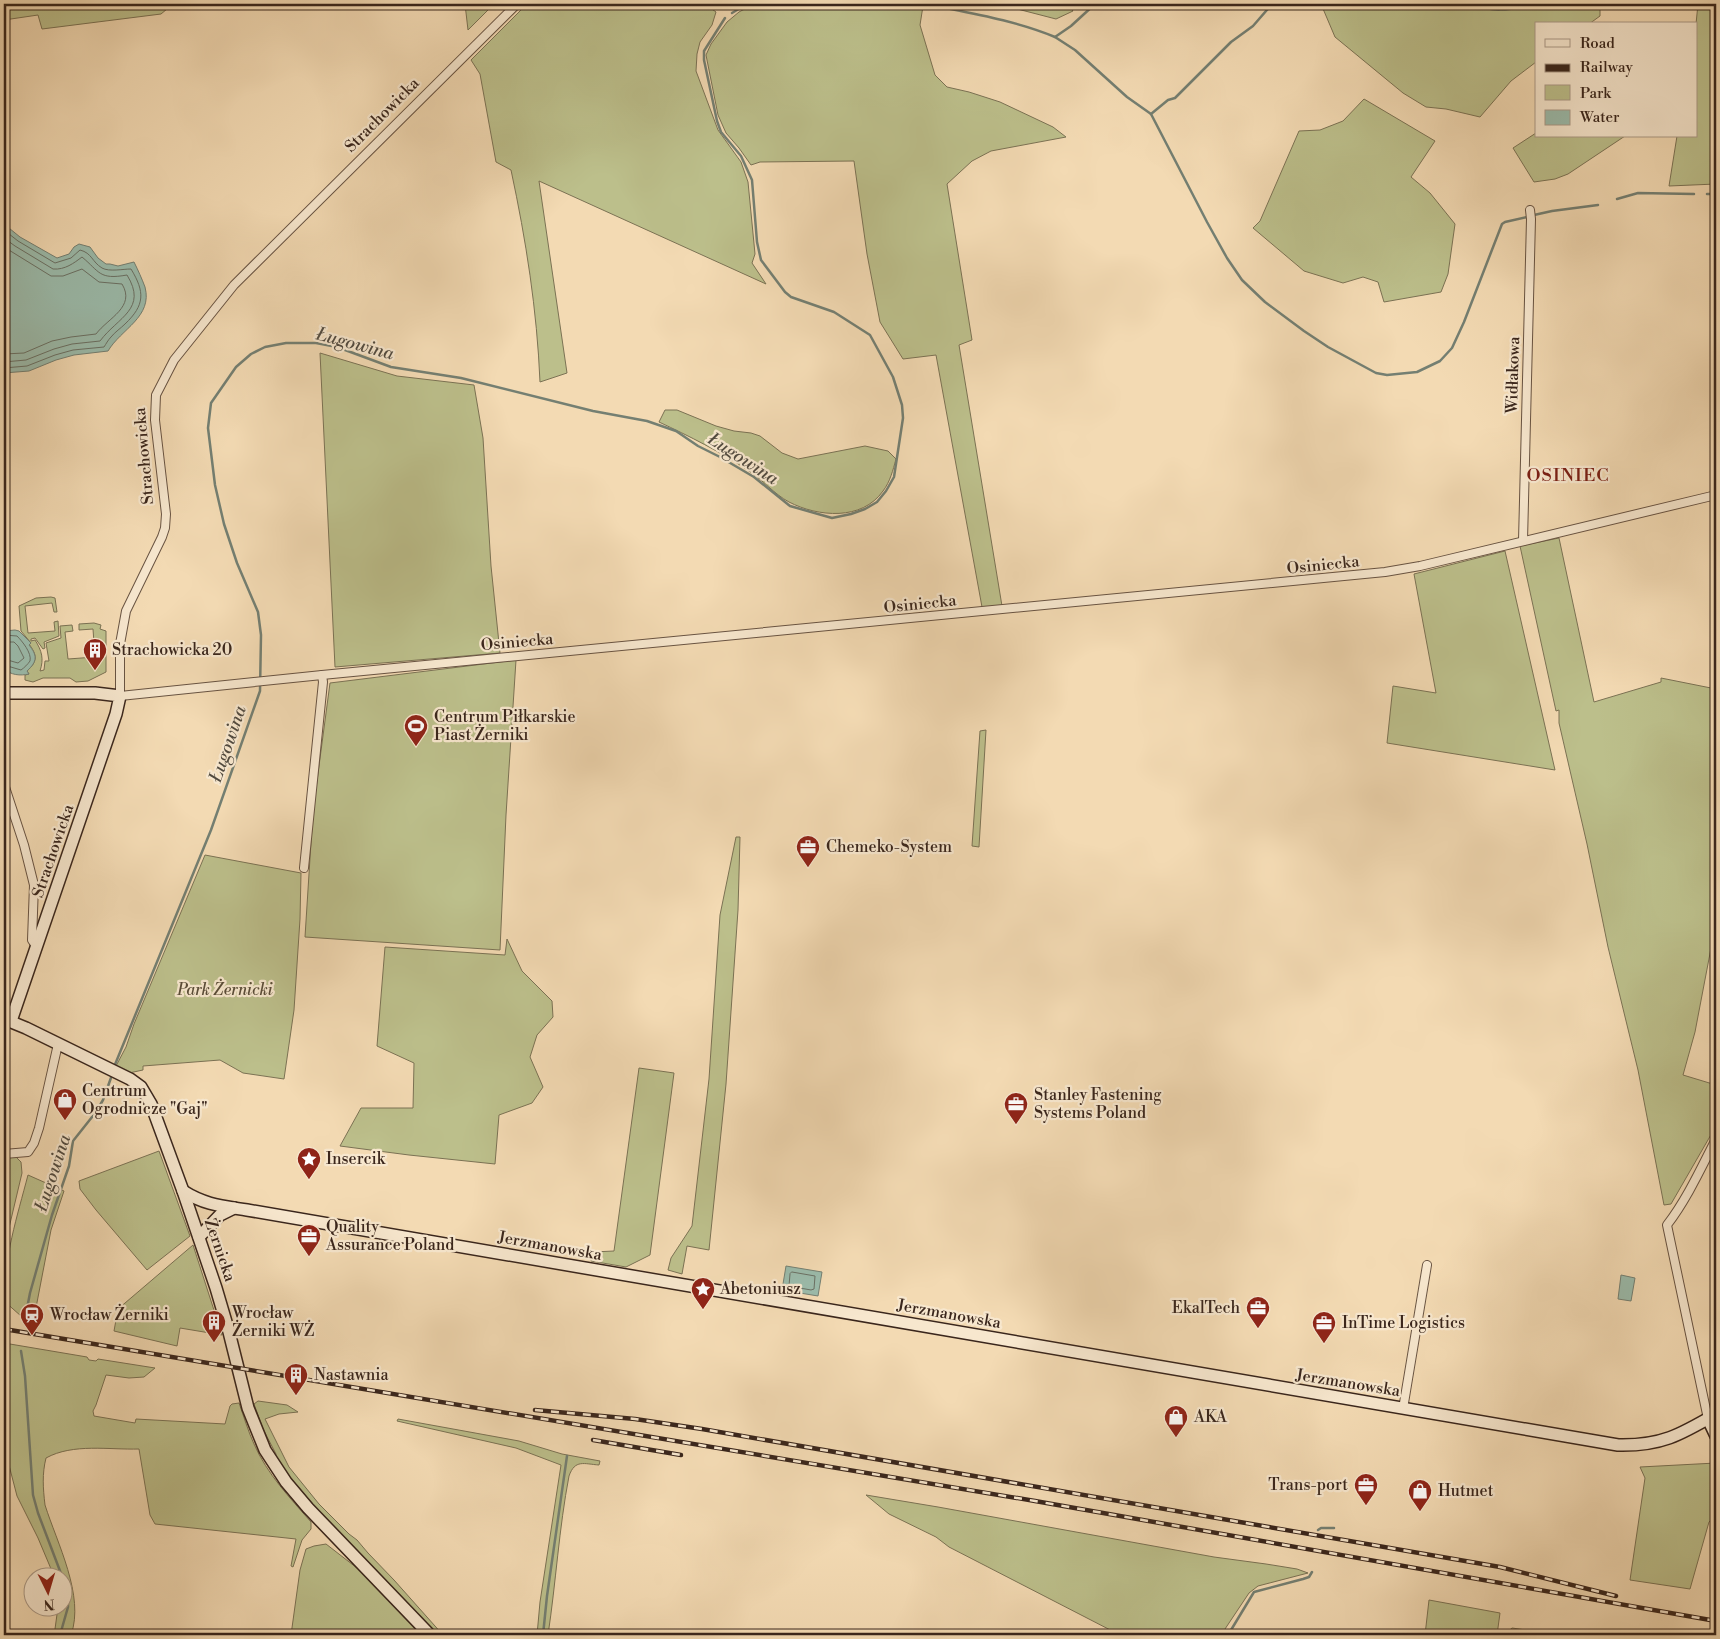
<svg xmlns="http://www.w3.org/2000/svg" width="1720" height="1639" font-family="'Libre Bodoni',serif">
	<rect width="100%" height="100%" fill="#f3dab3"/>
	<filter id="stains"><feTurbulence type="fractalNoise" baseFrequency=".004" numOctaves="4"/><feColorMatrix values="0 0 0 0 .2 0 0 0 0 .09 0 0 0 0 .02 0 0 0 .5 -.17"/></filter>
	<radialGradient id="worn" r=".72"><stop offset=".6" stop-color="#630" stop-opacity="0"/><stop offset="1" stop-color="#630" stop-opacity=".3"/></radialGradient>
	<g fill="#bcbf8b" stroke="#7b7254">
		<path d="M4,4H173L161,14L42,29L38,15L4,20Z"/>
		<path d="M465,4H494L468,30Z"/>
		<path d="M527,4H705L716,12L712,25L700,42L697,54L696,71L718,130L741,162L748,182L755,254L752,263L766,284L539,181L567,373L540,382C537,310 526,240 511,170L496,162L480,74L471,60Z"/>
		<path d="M754,4H911L923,6L920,25L935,75L947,87L969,92L1000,102L1053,127L1066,137L991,151L972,161L947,184L972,340L959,345L1002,606L982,607L936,355L903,359L880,322L867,254L854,161L760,162L751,165L739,148L726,133L718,115L706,55L711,44L727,22L739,12Z"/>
		<path d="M998,4H1068L1073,11L1056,19Z"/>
		<path d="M1321,4H1528V9C1550,5 1580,0 1600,9V16L1589,24H1536V62L1511,81L1480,117L1446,109L1426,107L1403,93L1335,37Z"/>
		<path d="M1698,4H1716V184L1669,186L1677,136H1696V24Z"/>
		<path d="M1364,99L1435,141L1411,177L1430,193L1455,224L1448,274L1441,292L1384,302L1378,282L1363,277L1343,283L1304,271L1253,228L1260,221L1299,131L1320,130L1343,121Z"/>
		<path d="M1536,133V136H1625L1568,174L1555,179L1534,182L1513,148Z"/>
		<path d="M320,353L397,376L474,385L483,438L491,566L500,653L335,667Z"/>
		<path d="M665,410H677L716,426L734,431L751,433L760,436L782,453L798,459L865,446L888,451L896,459C893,470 890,482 883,491C862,521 818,517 789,502C774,494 763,480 749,471C721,452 689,436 659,422Z"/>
		<path d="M1559,538L1594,702L1661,682V678L1716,689V922L1695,1032L1683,1075L1716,1085V1126L1671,1204L1664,1205L1638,1070L1608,947L1587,844L1559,723V710L1556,711L1520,546Z"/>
		<path d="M1505,551L1555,770L1387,743L1393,686L1436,693L1414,574Z"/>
		<path d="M51,597L55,598L57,612H54L52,603L25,606L28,633L55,631L54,622L58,621L59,636L44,642L45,648L43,649L35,638L31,639V641L35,640C42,651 44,659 40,671L44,670L45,661H49L46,643L61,638L60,626L72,625L73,631L65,632L68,659L95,657L93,629L79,630V624L94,623L101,625L100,629L106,631V672L88,681L76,682L70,678H43L33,682L25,680V675L29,674L27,671C38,661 37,655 29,644L31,643L21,631L19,606L36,598Z"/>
		<path d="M516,660L506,815L500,950L305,937L313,811L330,683Z"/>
		<path d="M986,730L979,847L972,846L980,731Z"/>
		<path d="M736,837H740L738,910L726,1084L709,1250L687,1246L682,1274L668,1270L671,1258L692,1226L709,1079L720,915Z"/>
		<path d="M205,855L301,873L300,919L294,1010L284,1079L243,1073L220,1060L143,1066V1070L129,1073L116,1066L126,1047L134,1024Z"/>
		<path d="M507,939L522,971L552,1001L553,1017L537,1035L530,1057L543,1087L532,1103L499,1115L495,1164L409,1155L340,1146L361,1108H413L414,1063L377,1046L385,947L505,955Z"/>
		<path d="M639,1068L674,1073L650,1255L626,1267L591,1261L593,1252L614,1251Z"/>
		<path d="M159,1151L190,1236L147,1270L96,1210L80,1189L79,1181Z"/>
		<path d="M4,1157H16L21,1162L22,1173L4,1249Z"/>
		<path d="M28,1175L64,1191L51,1230L34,1318L21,1316L4,1301C4,1257 17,1217 28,1175Z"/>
		<path d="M193,1245L222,1335L180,1328L177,1346L114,1331L118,1309Z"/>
		<path d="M4,1343L87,1357L89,1360L96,1361L98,1359L155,1368L144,1377L129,1378L106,1375L96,1405L93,1411L94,1416L135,1423L136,1419L225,1424L230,1406L232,1404L239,1403C244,1417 248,1431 254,1444C267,1474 290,1498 311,1522V1529L302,1540L293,1567L291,1566L296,1539L155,1524L150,1515L139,1449C110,1450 73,1443 46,1458C42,1474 43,1488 45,1505C57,1543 85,1596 71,1635H52L55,1629L58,1607L62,1606V1576H54L38,1538L17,1496L4,1446Z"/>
		<path d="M258,1401L287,1405L298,1412L279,1414L265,1419L289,1467L319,1504L349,1534L357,1540L368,1553L394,1580L443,1635H435L297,1489L275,1458L276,1454L263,1429L254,1404Z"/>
		<path d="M398,1419L519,1441L562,1454L600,1461L599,1465C584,1464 575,1459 569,1476C559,1528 556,1582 548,1635H537L540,1602L561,1465L516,1448L397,1421Z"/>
		<path d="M1716,1463V1516L1709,1522L1690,1589L1630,1580L1645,1478L1640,1467Z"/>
		<path d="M866,1495L938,1507L1214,1557L1266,1564L1297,1569L1308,1573L1258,1586L1249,1593L1221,1635H1120L949,1547L936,1537L889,1514Z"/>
		<path d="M326,1544L366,1575L423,1635H291L300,1570L306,1549L314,1546Z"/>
		<path d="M1429,1600L1500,1613L1497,1635H1425Z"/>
		<path d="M1512,1628L1561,1635H1504Z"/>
	</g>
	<g fill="#9bbbab" stroke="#747f72">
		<path d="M4,224L20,237L57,258L69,254L74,247L79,244L90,247L98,258L106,264H110L118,266L134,262C138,270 142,279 145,287C153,317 121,329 108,351L74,355L56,360L29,371L4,373Z"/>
		<path d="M15,630L19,631L31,643L29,645C37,655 38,661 27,671L29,674C20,676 11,675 4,669V631Z"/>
		<path d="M786,1266L822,1272L818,1296L782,1290Z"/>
		<path d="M1621,1275L1635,1278L1631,1301L1618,1299Z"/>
	</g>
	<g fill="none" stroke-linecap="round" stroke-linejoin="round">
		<g stroke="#6a7064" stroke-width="1">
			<path d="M4,230L18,241L55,263L71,258L80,250C92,253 92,262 102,268C109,272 123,269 131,269C145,292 145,305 125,324C121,328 115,332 111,337C108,340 106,344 104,347L73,350L55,355L27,366L4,368"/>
			<path d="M4,238L15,246L53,269C65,270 74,263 82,257C100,272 99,280 127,275C148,309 118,317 100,341L72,344L54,349L26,360L4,362"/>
			<path d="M4,247L51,276H63L82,269L99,282L122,284C136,307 108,318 96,334L71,337L52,341L24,353L4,354"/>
			<path d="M4,635L17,636C22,641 32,653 30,661C28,664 24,668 21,670L4,665"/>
			<path d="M4,642H14L18,646L24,658L18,663L4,659"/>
			<path d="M792,1272L815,1276L814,1289L811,1290L789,1286L790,1274Z"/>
		</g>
		<g stroke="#747f72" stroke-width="2.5">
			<path d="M926,4C969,13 1014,20 1055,37L1071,26L1095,4"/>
			<path d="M1475,4C1495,15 1518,7 1538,4"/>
			<path d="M732,13L747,4"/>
			<path d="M1055,37L1075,50L1127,97L1151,114L1207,222L1227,258L1242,280L1265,302L1304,331L1328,347L1376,373L1387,375L1417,372L1440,361L1452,348L1464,322L1502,224L1505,222L1527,217"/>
			<path d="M1151,114L1168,100L1175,98L1231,42L1253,26L1272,4"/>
			<path d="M1707,194H1716"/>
			<path d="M1617,199L1638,193L1694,194"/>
			<path d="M1534,215L1552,211L1598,205"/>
			<path d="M114,1067L211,830L260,691L261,635L258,612L237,563L224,524L215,485L208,428L211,403L236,367L251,354L265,347L286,343H316L337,347L391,367L461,378L593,411L647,421L676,431L698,446L720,457L754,477L790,506L832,518L851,514L865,509L877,502L886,491L894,477L903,418L902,405L893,377L870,335L834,312L791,297L785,292L761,260L757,242L752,180L741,156L721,132L717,121L704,60V51L725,18"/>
			<path d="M25,1319L30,1293L52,1215L69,1166L73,1141L96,1112L103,1100L112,1075"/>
			<path d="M21,1351L25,1376L33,1495L38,1513L68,1592V1607L60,1635"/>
			<path d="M1318,1530L1321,1528H1334"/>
			<path d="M543,1635L547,1596L567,1456"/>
			<path d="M1228,1635L1254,1592L1303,1579L1309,1577L1312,1572"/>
		</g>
		<g stroke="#685342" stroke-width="10">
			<g id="street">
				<path d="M517,4L234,285L174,360L156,395L155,420L166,514L165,528L162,537L126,611L120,644V696L322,675L1385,572L1420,566L1716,495"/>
				<path d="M1523,541L1531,219L1530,210"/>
				<path d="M4,784L24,845L34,885L32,940L34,943L37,945"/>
				<path d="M304,868L323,682L322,675"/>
				<path d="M4,1154L28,1152L34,1143L39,1128L58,1044"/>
				<path d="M1403,1409L1427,1265"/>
				<path d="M1708,1419L1667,1225C1687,1199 1701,1168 1716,1139"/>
			</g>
		</g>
		<g stroke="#3a261c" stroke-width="14">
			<g id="secondary">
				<path d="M4,693H95L120,696L116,714L11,1021"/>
				<path d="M4,1019L26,1028L130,1079L141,1087L151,1104L183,1191L216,1288L229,1332L248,1408L265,1450L286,1482L308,1508L430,1635"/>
				<path d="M183,1191C205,1205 222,1206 247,1210L1618,1445C1661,1446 1680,1435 1716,1414"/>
				<path d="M199,1237L220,1215L234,1208"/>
				<path d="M1708,1419L1716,1436"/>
			</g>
		</g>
		<use href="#street" stroke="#f7e7ce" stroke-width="8"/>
		<use href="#secondary" stroke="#f7e7ce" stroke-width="11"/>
		<g stroke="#3a261c" stroke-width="4.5">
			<g id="rail">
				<path d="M4,1329L1035,1501L1716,1621"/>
				<path d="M535,1410L635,1419L702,1429L1500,1567L1616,1596"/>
				<path d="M593,1440L681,1455"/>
			</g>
		</g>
		<use href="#rail" stroke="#f7e7ce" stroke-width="2.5" stroke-dasharray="8" stroke-linecap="butt"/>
	</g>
	<defs>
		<g id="building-pin" transform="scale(1.25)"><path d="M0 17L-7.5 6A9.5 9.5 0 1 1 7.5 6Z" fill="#8f2418" stroke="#f7e7ce"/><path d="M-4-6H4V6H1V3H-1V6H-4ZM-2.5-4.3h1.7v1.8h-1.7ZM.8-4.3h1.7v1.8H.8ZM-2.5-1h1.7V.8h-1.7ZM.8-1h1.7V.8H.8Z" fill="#fff"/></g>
		<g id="stadium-pin" transform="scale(1.25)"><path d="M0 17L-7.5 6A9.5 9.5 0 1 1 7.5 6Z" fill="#8f2418" stroke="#f7e7ce"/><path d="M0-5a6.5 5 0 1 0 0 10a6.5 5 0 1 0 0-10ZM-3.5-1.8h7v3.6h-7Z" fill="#fff"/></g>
		<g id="office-pin" transform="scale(1.25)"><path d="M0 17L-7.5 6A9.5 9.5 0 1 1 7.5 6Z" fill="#8f2418" stroke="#f7e7ce"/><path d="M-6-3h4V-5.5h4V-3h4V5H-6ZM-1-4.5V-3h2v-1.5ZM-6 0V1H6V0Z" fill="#fff"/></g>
		<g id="shop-pin" transform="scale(1.25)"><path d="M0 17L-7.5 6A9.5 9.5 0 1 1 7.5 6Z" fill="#8f2418" stroke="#f7e7ce"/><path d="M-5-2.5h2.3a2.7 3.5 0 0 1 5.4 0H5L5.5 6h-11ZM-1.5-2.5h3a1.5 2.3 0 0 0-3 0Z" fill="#fff"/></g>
		<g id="sight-pin" transform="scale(1.25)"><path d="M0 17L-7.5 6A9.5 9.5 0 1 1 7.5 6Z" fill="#8f2418" stroke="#f7e7ce"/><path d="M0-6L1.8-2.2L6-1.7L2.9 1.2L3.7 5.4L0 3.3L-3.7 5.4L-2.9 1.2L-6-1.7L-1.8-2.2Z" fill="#fff"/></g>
		<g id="station-pin" transform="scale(1.25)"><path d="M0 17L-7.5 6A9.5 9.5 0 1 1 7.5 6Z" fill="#8f2418" stroke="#f7e7ce"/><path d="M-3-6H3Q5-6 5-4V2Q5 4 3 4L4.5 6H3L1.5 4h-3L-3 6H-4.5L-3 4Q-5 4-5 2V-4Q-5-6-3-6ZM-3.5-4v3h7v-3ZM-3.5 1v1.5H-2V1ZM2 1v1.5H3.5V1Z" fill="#fff"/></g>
	</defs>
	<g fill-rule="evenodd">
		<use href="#building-pin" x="95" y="650"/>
		<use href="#stadium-pin" x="416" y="726"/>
		<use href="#office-pin" x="808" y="847"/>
		<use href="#shop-pin" x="65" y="1100"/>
		<use href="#office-pin" x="1016" y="1104"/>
		<use href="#sight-pin" x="309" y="1159"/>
		<use href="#office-pin" x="309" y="1236"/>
		<use href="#sight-pin" x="703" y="1289"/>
		<use href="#office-pin" x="1258" y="1308"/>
		<use href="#station-pin" x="32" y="1315"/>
		<use href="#building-pin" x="214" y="1322"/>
		<use href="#office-pin" x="1324" y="1323"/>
		<use href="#building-pin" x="296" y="1375"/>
		<use href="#shop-pin" x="1176" y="1417"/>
		<use href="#office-pin" x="1366" y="1485"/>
		<use href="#shop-pin" x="1420" y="1491"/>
	</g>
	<g text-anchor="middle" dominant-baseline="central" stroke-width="4.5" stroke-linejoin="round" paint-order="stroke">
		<g font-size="16" fill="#3a261c" stroke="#f7e7ce">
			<text transform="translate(382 115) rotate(-45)">Strachowicka</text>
			<text transform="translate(1513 375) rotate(-88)">Widłakowa</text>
			<text transform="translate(144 456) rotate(-95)">Strachowicka</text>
			<text transform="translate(1323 565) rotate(-6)">Osiniecka</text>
			<text transform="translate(920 604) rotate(-6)">Osiniecka</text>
			<text transform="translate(517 642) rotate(-5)">Osiniecka</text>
			<text transform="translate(53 851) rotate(-71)">Strachowicka</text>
			<text transform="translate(550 1246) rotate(10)">Jerzmanowska</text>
			<text transform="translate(220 1250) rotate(71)">Żernicka</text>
			<text transform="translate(949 1314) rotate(10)">Jerzmanowska</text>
			<text transform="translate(1348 1383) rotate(9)">Jerzmanowska</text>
		</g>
		<g font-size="16" fill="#3a261c" stroke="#f7e7ce" text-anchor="start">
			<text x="112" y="650">Strachowicka 20</text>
			<text x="434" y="717">Centrum Piłkarskie<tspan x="434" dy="18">Piast Żerniki</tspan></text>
			<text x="826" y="847">Chemeko-System</text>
			<text x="82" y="1091">Centrum<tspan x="82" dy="18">Ogrodnicze "Gaj"</tspan></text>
			<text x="1034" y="1095">Stanley Fastening<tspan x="1034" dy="18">Systems Poland</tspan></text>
			<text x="326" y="1159">Insercik</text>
			<text x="326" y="1227">Quality<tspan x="326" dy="18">Assurance Poland</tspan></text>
			<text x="720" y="1289">Abetoniusz</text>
			<text x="1240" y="1308" text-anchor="end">EkalTech</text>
			<text x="232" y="1313">Wrocław<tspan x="232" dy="18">Żerniki WŻ</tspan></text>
			<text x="50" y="1315">Wrocław Żerniki</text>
			<text x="1342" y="1323">InTime Logistics</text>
			<text x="314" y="1375">Nastawnia</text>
			<text x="1194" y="1417">AKA</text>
			<text x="1348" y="1485" text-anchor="end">Trans-port</text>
			<text x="1438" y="1491">Hutmet</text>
		</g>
		<g font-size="16" font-style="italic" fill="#5a4c38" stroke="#f7e7ce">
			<text x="225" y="990">Park Żernicki</text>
		</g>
		<g font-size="18" font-style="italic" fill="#524b40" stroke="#f7e7ce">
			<text transform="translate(355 344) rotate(15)">Ługowina</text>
			<text transform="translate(743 459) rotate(33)">Ługowina</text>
			<text transform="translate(228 744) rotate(-71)">Ługowina</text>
			<text transform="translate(53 1173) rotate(-72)">Ługowina</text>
		</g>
		<g font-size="18" letter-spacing="1" fill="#7a1f14" stroke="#f7e7ce">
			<text x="1568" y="475">OSINIEC</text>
		</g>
	</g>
	<rect width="1720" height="1639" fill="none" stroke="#f3dab3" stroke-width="20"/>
	<rect x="5" y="5" width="1710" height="1629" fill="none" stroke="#3a261c" stroke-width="2.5"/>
	<rect x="10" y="10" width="1700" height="1619" fill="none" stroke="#3a261c"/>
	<rect x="1535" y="22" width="162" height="115" fill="#f7e7ce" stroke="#ab9a87"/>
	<rect x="1545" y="39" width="25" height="8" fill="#f7e7ce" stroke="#ab9a87"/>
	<text x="1580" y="48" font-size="15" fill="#3a261c">Road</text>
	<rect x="1545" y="64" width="25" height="8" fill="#3a261c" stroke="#ab9a87"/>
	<text x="1580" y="72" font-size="15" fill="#3a261c">Railway</text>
	<rect x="1545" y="85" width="25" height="15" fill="#bcbf8b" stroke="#ab9a87"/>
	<text x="1580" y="98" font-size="15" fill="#3a261c">Park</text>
	<rect x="1545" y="110" width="25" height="15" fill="#9bbbab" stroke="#ab9a87"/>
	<text x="1580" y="122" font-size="15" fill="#3a261c">Water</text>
	<g transform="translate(48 1592) rotate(175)"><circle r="24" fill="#f7e7ce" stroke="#ab9a87"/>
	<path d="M0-4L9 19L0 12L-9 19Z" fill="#8f2418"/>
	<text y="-8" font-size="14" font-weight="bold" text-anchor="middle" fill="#3a261c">N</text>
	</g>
	<rect width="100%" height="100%" filter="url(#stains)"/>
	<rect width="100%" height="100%" fill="url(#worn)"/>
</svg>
